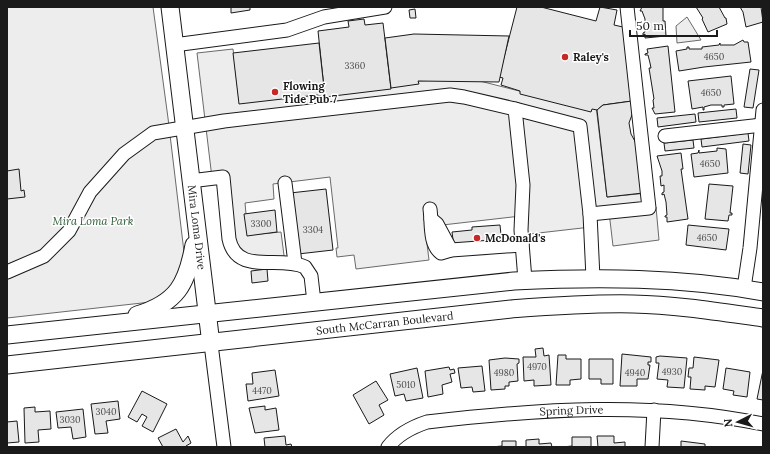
<svg xmlns="http://www.w3.org/2000/svg" width="770" height="454" font-family="Lora,serif">
	<rect width="100%" height="100%" fill="#fff"/>
	<g fill="#ededed" stroke="#6a6a6a">
		<path d="M7,7H153L168,118L184,252V268L172,290L151,302L7,318Z"/>
		<path d="M687,17L701,40L677,43L676,26Z"/>
		<path d="M233,49L239,100L317,92L325,94L391,86V84L419,81L468,78L590,109L596,106L607,197L648,193L649,207H656L659,240L613,246L609,212L590,214L591,227L521,235V216L425,227L429,260L356,269L354,255L337,257L336,248H338L330,177L273,184L274,199L245,203L248,235L281,232L285,263L235,254L224,190L212,178L197,53Z"/>
	</g>
	<g fill="#e6e6e6" stroke="#1a1a1a">
		<path d="M231,7H250V10L231,13Z"/>
		<path d="M517,7H541L596,21L600,7L617,10L614,25L623,27L632,101L603,105L597,110L592,109L591,112L520,94V91L501,85L503,78L499,77Z"/>
		<path d="M642,7H663V21H665L666,36L645,38V34L643,35V33L645,32V19L642,11H640Z"/>
		<path d="M696,7H719L725,18H726L727,24L708,32L702,19L703,18Z"/>
		<path d="M740,7H761L763,22L746,27L743,12Z"/>
		<path d="M415,9L416,18H410L409,10Z"/>
		<path d="M364,19L365,25L383,23L391,89L325,97L318,31L349,27L348,21Z"/>
		<path d="M414,34L509,36L499,82L418,81L419,84L391,88L385,38Z"/>
		<path d="M743,40L744,42H748L751,62L704,67L679,71L676,51L687,49V47H689V49H702V47L719,45L720,43V45H734Z"/>
		<path d="M319,43L325,97L317,95L239,104L233,53Z"/>
		<path d="M668,46L675,112L655,114L652,108H654L653,100L654,99L649,68H651L650,63L648,55H645V54L648,53L647,49Z"/>
		<path d="M750,69L759,70L753,108L744,107Z"/>
		<path d="M731,76L734,104L724,105V107H722V105H711L704,107V110H703V107L692,109L688,81Z"/>
		<path d="M632,101L633,112L629,123L631,134L637,145L643,193L607,197L597,110L603,105Z"/>
		<path d="M736,109L737,118L699,122L698,113Z"/>
		<path d="M695,114L696,122L658,127L657,118Z"/>
		<path d="M748,133L749,141L702,147L701,139Z"/>
		<path d="M693,140L694,148L665,151L664,143Z"/>
		<path d="M743,144L751,145L748,174L740,173Z"/>
		<path d="M717,148L726,149L728,173L694,177L691,154L698,153L699,150V153L717,151Z"/>
		<path d="M681,153L683,169H681L688,219L667,222V217H665V216L667,215L666,202L664,194L662,195V193L664,192V185L661,186L660,176H662V171L657,156Z"/>
		<path d="M19,169L21,191L24,190L25,197L7,199V171Z"/>
		<path d="M709,184L733,186L730,213H732V215H729L728,221L705,219Z"/>
		<path d="M326,189L333,250L298,254L290,193Z"/>
		<path d="M275,210L277,232L247,236L244,214Z"/>
		<path d="M500,225L502,245L454,247L452,232L472,230V227Z"/>
		<path d="M688,225L729,229L726,250L686,245Z"/>
		<path d="M267,269L268,281L252,283L251,271Z"/>
		<path d="M543,348L544,356L549,355L551,385L534,386V380L524,381L523,357H536L535,349Z"/>
		<path d="M622,354L651,357V362H648V365H650L648,379H637V386H620Z"/>
		<path d="M558,355H566V359H581V379L570,380V385H556Z"/>
		<path d="M660,356L687,358L684,388L667,387L668,380L657,379L659,363H656V357Z"/>
		<path d="M694,357L719,360L715,387L705,386V390L690,389L691,377H688L689,368H693Z"/>
		<path d="M505,358L519,359V363L517,364L518,381L509,382V386H505V389L491,390L489,360Z"/>
		<path d="M589,359H613V384H601V379H589Z"/>
		<path d="M482,366L485,391L473,392L472,387L461,388L458,368Z"/>
		<path d="M449,367L450,370L454,369L455,373L450,374L452,382L442,385L443,394L428,397L425,371Z"/>
		<path d="M417,368L423,398L406,401L404,394L395,396L390,374Z"/>
		<path d="M726,368L750,372L747,397L733,395L734,391L723,389Z"/>
		<path d="M275,370L279,396L248,401L246,384H253L252,373Z"/>
		<path d="M763,370V400L757,399Z"/>
		<path d="M376,381L388,400L379,405L384,415L369,424L353,395Z"/>
		<path d="M142,391L167,404L153,432L142,426L147,417L142,414L137,422L128,417Z"/>
		<path d="M118,401L120,419L106,421L108,433L95,434L91,404Z"/>
		<path d="M265,406V410L276,408L279,430L255,433L249,408Z"/>
		<path d="M35,407V412L50,411L51,429L38,430L39,442L25,443L24,408Z"/>
		<path d="M83,409L86,437L73,439L71,427L58,428L56,412Z"/>
		<path d="M17,421L19,442L7,443V422Z"/>
		<path d="M176,429L183,442L188,436L191,443L186,446V447H163L158,438Z"/>
		<path d="M285,436L286,445L291,444L292,447H265L264,438Z"/>
		<path d="M597,436H614V443L625,442V447H598Z"/>
		<path d="M572,437H591V447H562L572,446Z"/>
		<path d="M539,439V444L551,443L552,447H526V440Z"/>
		<path d="M502,441H516V447H491L502,446Z"/>
		<path d="M681,441L705,444V447H681Z"/>
	</g>
	<g fill="none" stroke-linecap="round" stroke-linejoin="round">
		<g stroke="#1a1a1a" stroke-width="15">
			<g id="minor">
				<path d="M174,45L287,30L324,17L385,7"/>
				<path d="M515,109L580,126L590,214L593,278"/>
				<path d="M665,136L762,125"/>
				<path d="M190,181L223,177L229,239C237,276 279,255 305,267L311,276L314,302"/>
				<path d="M285,183L295,263"/>
				<path d="M430,209C432,223 429,244 441,253L451,250L522,245"/>
				<path d="M590,214L649,208L627,7"/>
				<path d="M431,219L437,224L451,250"/>
				<path d="M7,272L44,256L69,231L90,192L124,154L153,133L224,121L450,95L464,97L515,109L523,185L521,230L525,280"/>
				<path d="M744,288L750,248L763,110"/>
				<path d="M211,344L224,447"/>
				<path id="s1" d="M388,447C398,434 412,427 427,422C539,409 652,401 763,424"/>
				<path d="M652,447L654,410"/>
			</g>
		</g>
		<g stroke="#1a1a1a" stroke-width="19">
			<g id="major">
				<path id="s2" d="M170,7L211,344"/>
				<path d="M137,315C177,303 187,284 194,245"/>
				<path d="M7,335L514,281C597,277 681,277 763,292"/>
				<path id="s3" d="M7,365L511,309C552,306 592,303 633,304C677,305 720,312 763,318"/>
			</g>
		</g>
		<use href="#minor" stroke="#fff" stroke-width="13"/>
		<use href="#major" stroke="#fff" stroke-width="17"/>
	</g>
	<g fill="#c62828" stroke="#fff" stroke-width="1.5">
		<circle cx="565" cy="57" r="4"/>
		<circle cx="275" cy="92" r="4"/>
		<circle cx="477" cy="238" r="4"/>
	</g>
	<g text-anchor="middle" dominant-baseline="central" stroke-width="3" stroke-linejoin="round" paint-order="stroke">
		<g font-size="9" fill="#4d4d4d">
			<text x="714" y="56">4650</text>
			<text x="355" y="65">3360</text>
			<text x="711" y="92">4650</text>
			<text x="710" y="163">4650</text>
			<text x="261" y="223">3300</text>
			<text x="313" y="229">3304</text>
			<text x="707" y="237">4650</text>
			<text x="537" y="366">4970</text>
			<text x="672" y="371">4930</text>
			<text x="504" y="372">4980</text>
			<text x="635" y="372">4940</text>
			<text x="406" y="384">5010</text>
			<text x="262" y="390">4470</text>
			<text x="106" y="411">3040</text>
			<text x="70" y="419">3030</text>
		</g>
		<g font-size="11" font-weight="bold" fill="#1a1a1a" stroke="#fff" text-anchor="start">
			<text x="573" y="57">Raley's</text>
			<text x="283" y="86">Flowing<tspan x="283" dy="13">Tide Pub 7</tspan></text>
			<text x="485" y="238">McDonald's</text>
		</g>
		<g font-size="11" font-style="italic" fill="#2b5a34" stroke="#fff">
			<text x="93" y="221">Mira Loma Park</text>
		</g>
		<g font-size="11" fill="#1a1a1a" stroke="#fff">
			<text stroke="none"><textPath href="#s2" startOffset="222">Mira Loma Drive</textPath></text>
			<text stroke="none"><textPath href="#s3" startOffset="380">South McCarran Boulevard</textPath></text>
			<text stroke="none"><textPath href="#s1" startOffset="192">Spring Drive</textPath></text>
		</g>
	</g>
	<rect width="770" height="454" fill="none" stroke="#1a1a1a" stroke-width="16"/>
	<g transform="translate(738 422) rotate(264)" stroke="#ffffff" stroke-width="3" paint-order="stroke">
	<path d="M0-3L7 15L0 10L-7 15Z" fill="#1a1a1a"/>
	<text y="-6" font-size="11" font-weight="bold" text-anchor="middle" fill="#1a1a1a">N</text>
	</g>
	<path d="M630 30v6h87v-6" fill="none" stroke="#1a1a1a" stroke-width="2"/>
	<text x="636" y="30" font-size="12" fill="#1a1a1a" stroke="#ffffff" stroke-width="3" paint-order="stroke">50 m</text>
</svg>
